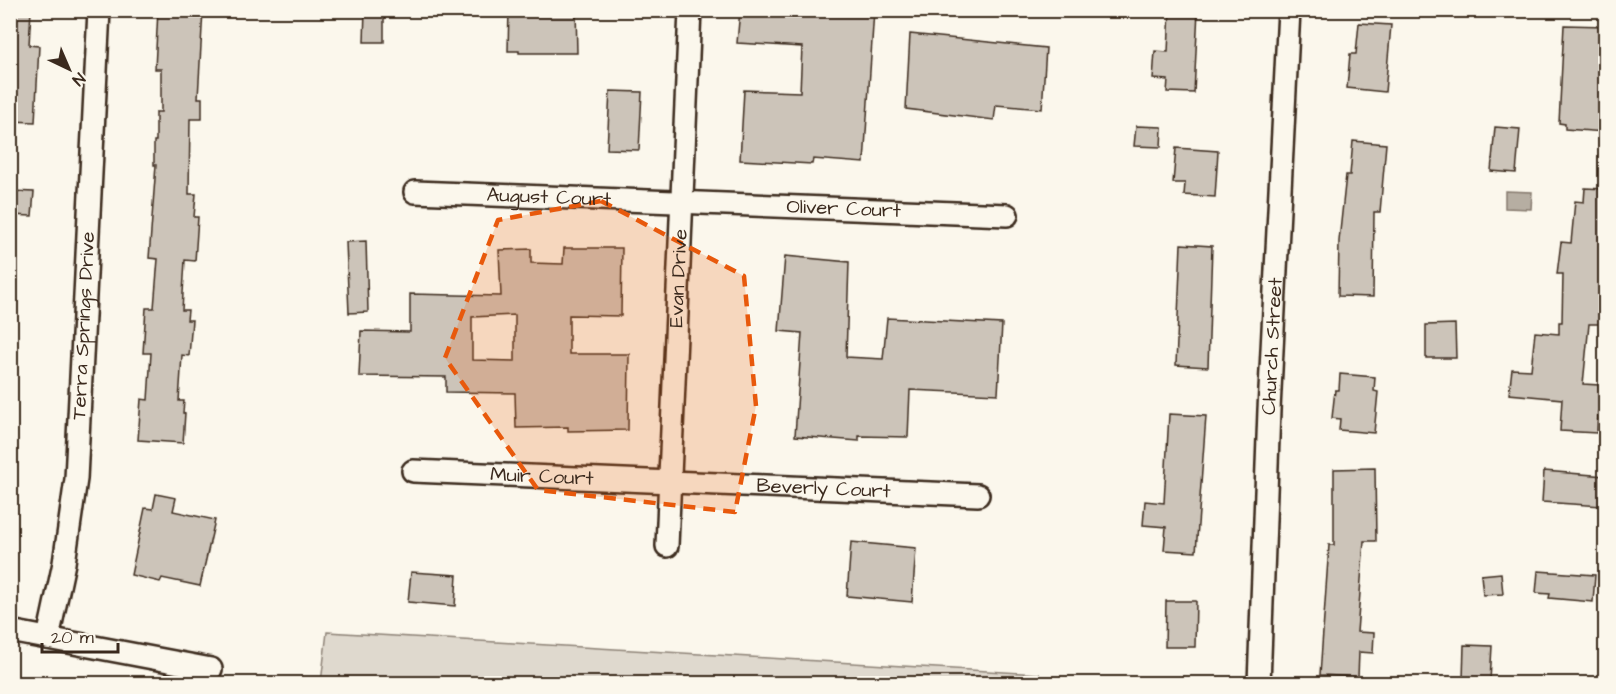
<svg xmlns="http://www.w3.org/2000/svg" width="1616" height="694" font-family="'Architects Daughter',sans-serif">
	<rect width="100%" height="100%" fill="#fbf7ec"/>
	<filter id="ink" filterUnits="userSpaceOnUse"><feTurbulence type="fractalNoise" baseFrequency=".0167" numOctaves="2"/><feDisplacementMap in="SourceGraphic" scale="12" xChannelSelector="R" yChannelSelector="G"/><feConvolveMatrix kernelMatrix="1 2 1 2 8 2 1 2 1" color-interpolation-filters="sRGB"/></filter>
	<g filter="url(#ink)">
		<path fill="#dfd9ce" stroke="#8d8276" stroke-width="1.5" d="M327,632L1039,674V683H321Z"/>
		<path fill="#b6aea2" stroke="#85796d" stroke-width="1.5" d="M1505,191L1532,192L1531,209L1505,208Z"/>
		<g fill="#ccc4b9" stroke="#3b2a1e" stroke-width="1.5" fill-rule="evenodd">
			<path d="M10,10H31L29,45L39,46L35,122L10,121Z"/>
			<path d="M158,10H203L198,98H202V119H190L189,194H196L194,217H198L195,261L185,260L182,310H188L187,320H192L189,356L182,355L179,401H184L183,413H185L183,443L138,440L141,399L148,400L151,353H143L146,308H154L158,259L149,258L156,165H154V141H156V112H161V69H155Z"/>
			<path d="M365,10H384V42H364Z"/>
			<path d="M509,10H576L577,53H519V51H508Z"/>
			<path d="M740,10H874L864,163L813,159L812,164L740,160L744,90L800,92L802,47L737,43Z"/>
			<path d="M1170,10H1198L1194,93L1167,92L1168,80L1153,79L1155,51L1168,52Z"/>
			<path d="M1359,23L1391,25L1385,92L1347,88L1350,54H1356Z"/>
			<path d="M1564,25L1605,26V132L1565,129V124L1559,123Z"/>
			<path d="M910,34L1046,48L1042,109L996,105L994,120L906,109Z"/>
			<path d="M610,91L642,92L639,150L607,149Z"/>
			<path d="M1136,126L1162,127L1161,147L1134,146Z"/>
			<path d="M1495,127L1520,129L1516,173L1491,171Z"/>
			<path d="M1353,141L1386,144L1380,212H1374L1373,297L1338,296L1339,241L1346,175H1350Z"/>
			<path d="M1176,148L1218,151L1215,197L1184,195L1185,183H1173Z"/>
			<path d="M1585,188L1605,189V319L1603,318V324H1589L1583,384L1599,385V388H1605V413L1598,412L1597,433L1560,431L1562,399L1509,394L1512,369L1531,370L1535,332L1559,334V322H1562L1563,274H1557L1561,242L1571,243L1575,201L1584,202Z"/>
			<path d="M10,191L34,192L32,216L10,215Z"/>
			<path d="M366,241L368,312L349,313L346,242Z"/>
			<path d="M1181,244L1212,246L1208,367L1176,365Z"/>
			<path d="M564,248H622L621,316L569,315V354H629L628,430L568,431V427L516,428L515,393L446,392V377L359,376L361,331L410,332V294L501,296L499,250L531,249V263L563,264ZM515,315V361L472,360V317Z"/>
			<path d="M785,256L849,262L846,357L883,359L887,318L1002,324L998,394L910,390L908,437L859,436V441L795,436L802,333L779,331Z"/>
			<path d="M1455,324L1456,358H1426V325Z"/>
			<path d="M1340,374L1375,377L1374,391L1378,392L1374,433L1339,430L1340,419L1332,418L1335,390H1339Z"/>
			<path d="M1169,414L1206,416L1196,552L1164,550L1166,527L1143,525L1145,501L1164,503Z"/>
			<path d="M1375,468L1376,541H1364L1357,632L1374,633L1373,653L1359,652L1358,677L1320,675L1329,545H1334V469Z"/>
			<path d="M1544,471L1605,476L1602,506L1542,502Z"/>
			<path d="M156,494L176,498L173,511L215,520L200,586L162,578L160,582L131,575L145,508L153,509Z"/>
			<path d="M851,542L916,548L912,602L847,596Z"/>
			<path d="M1538,571L1595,575L1593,602L1549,598L1550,594L1536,593Z"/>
			<path d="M411,572L457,575L455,606L408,602Z"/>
			<path d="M1501,573L1503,594L1483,595L1481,575Z"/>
			<path d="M1166,601H1196L1195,647H1165Z"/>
			<path d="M1464,645L1492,646L1490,681L1463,680Z"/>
		</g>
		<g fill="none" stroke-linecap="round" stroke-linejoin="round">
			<g stroke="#3b2a1e" stroke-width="26">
				<g id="minor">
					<path id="s1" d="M415,192L1007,215"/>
					<path id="s2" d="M413,471L978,495"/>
					<path id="s3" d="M667,546L690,10"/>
					<path d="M10,631L211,669"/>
					<path id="s4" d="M48,638L64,563L76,479L99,10"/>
					<path id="s5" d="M1259,684L1269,410L1289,10"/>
				</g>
			</g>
			<use href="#minor" stroke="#fbf7ec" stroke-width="21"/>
		</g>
	</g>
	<path fill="#e8590c" fill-opacity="0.2" stroke="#e8590c" stroke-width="4.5" stroke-dasharray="12 8" stroke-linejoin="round" d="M601,201L744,276L756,406L735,512L538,490L445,358L498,220Z"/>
	<g text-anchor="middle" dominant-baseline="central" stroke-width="4.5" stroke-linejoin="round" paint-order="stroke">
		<g font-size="20" fill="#3b2a1e" stroke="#fbf7ec">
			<text stroke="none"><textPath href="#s1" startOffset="134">August Court</textPath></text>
			<text stroke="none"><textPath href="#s1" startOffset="429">Oliver Court</textPath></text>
			<text stroke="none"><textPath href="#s3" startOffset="268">Evan Drive</textPath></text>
			<text stroke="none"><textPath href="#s4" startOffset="315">Terra Springs Drive</textPath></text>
			<text stroke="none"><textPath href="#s5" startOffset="338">Church Street</textPath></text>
			<text stroke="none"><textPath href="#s2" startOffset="129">Muir Court</textPath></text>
			<text stroke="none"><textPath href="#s2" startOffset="411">Beverly Court</textPath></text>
		</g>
	</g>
	<rect width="1616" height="694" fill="none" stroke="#fbf7ec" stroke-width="36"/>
	<rect x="18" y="18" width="1580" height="658" fill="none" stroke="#3b2a1e" stroke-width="2" filter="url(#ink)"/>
	<g transform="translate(69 69) rotate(136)" stroke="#fbf7ec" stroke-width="4.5" paint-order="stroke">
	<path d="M0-4.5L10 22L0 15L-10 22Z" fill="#3b2a1e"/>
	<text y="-9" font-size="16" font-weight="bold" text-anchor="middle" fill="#3b2a1e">N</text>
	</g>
	<path d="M42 643v9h76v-9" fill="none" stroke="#3b2a1e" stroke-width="3"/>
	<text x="51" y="643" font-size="18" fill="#3b2a1e" stroke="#fbf7ec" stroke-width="4.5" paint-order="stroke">20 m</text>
</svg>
